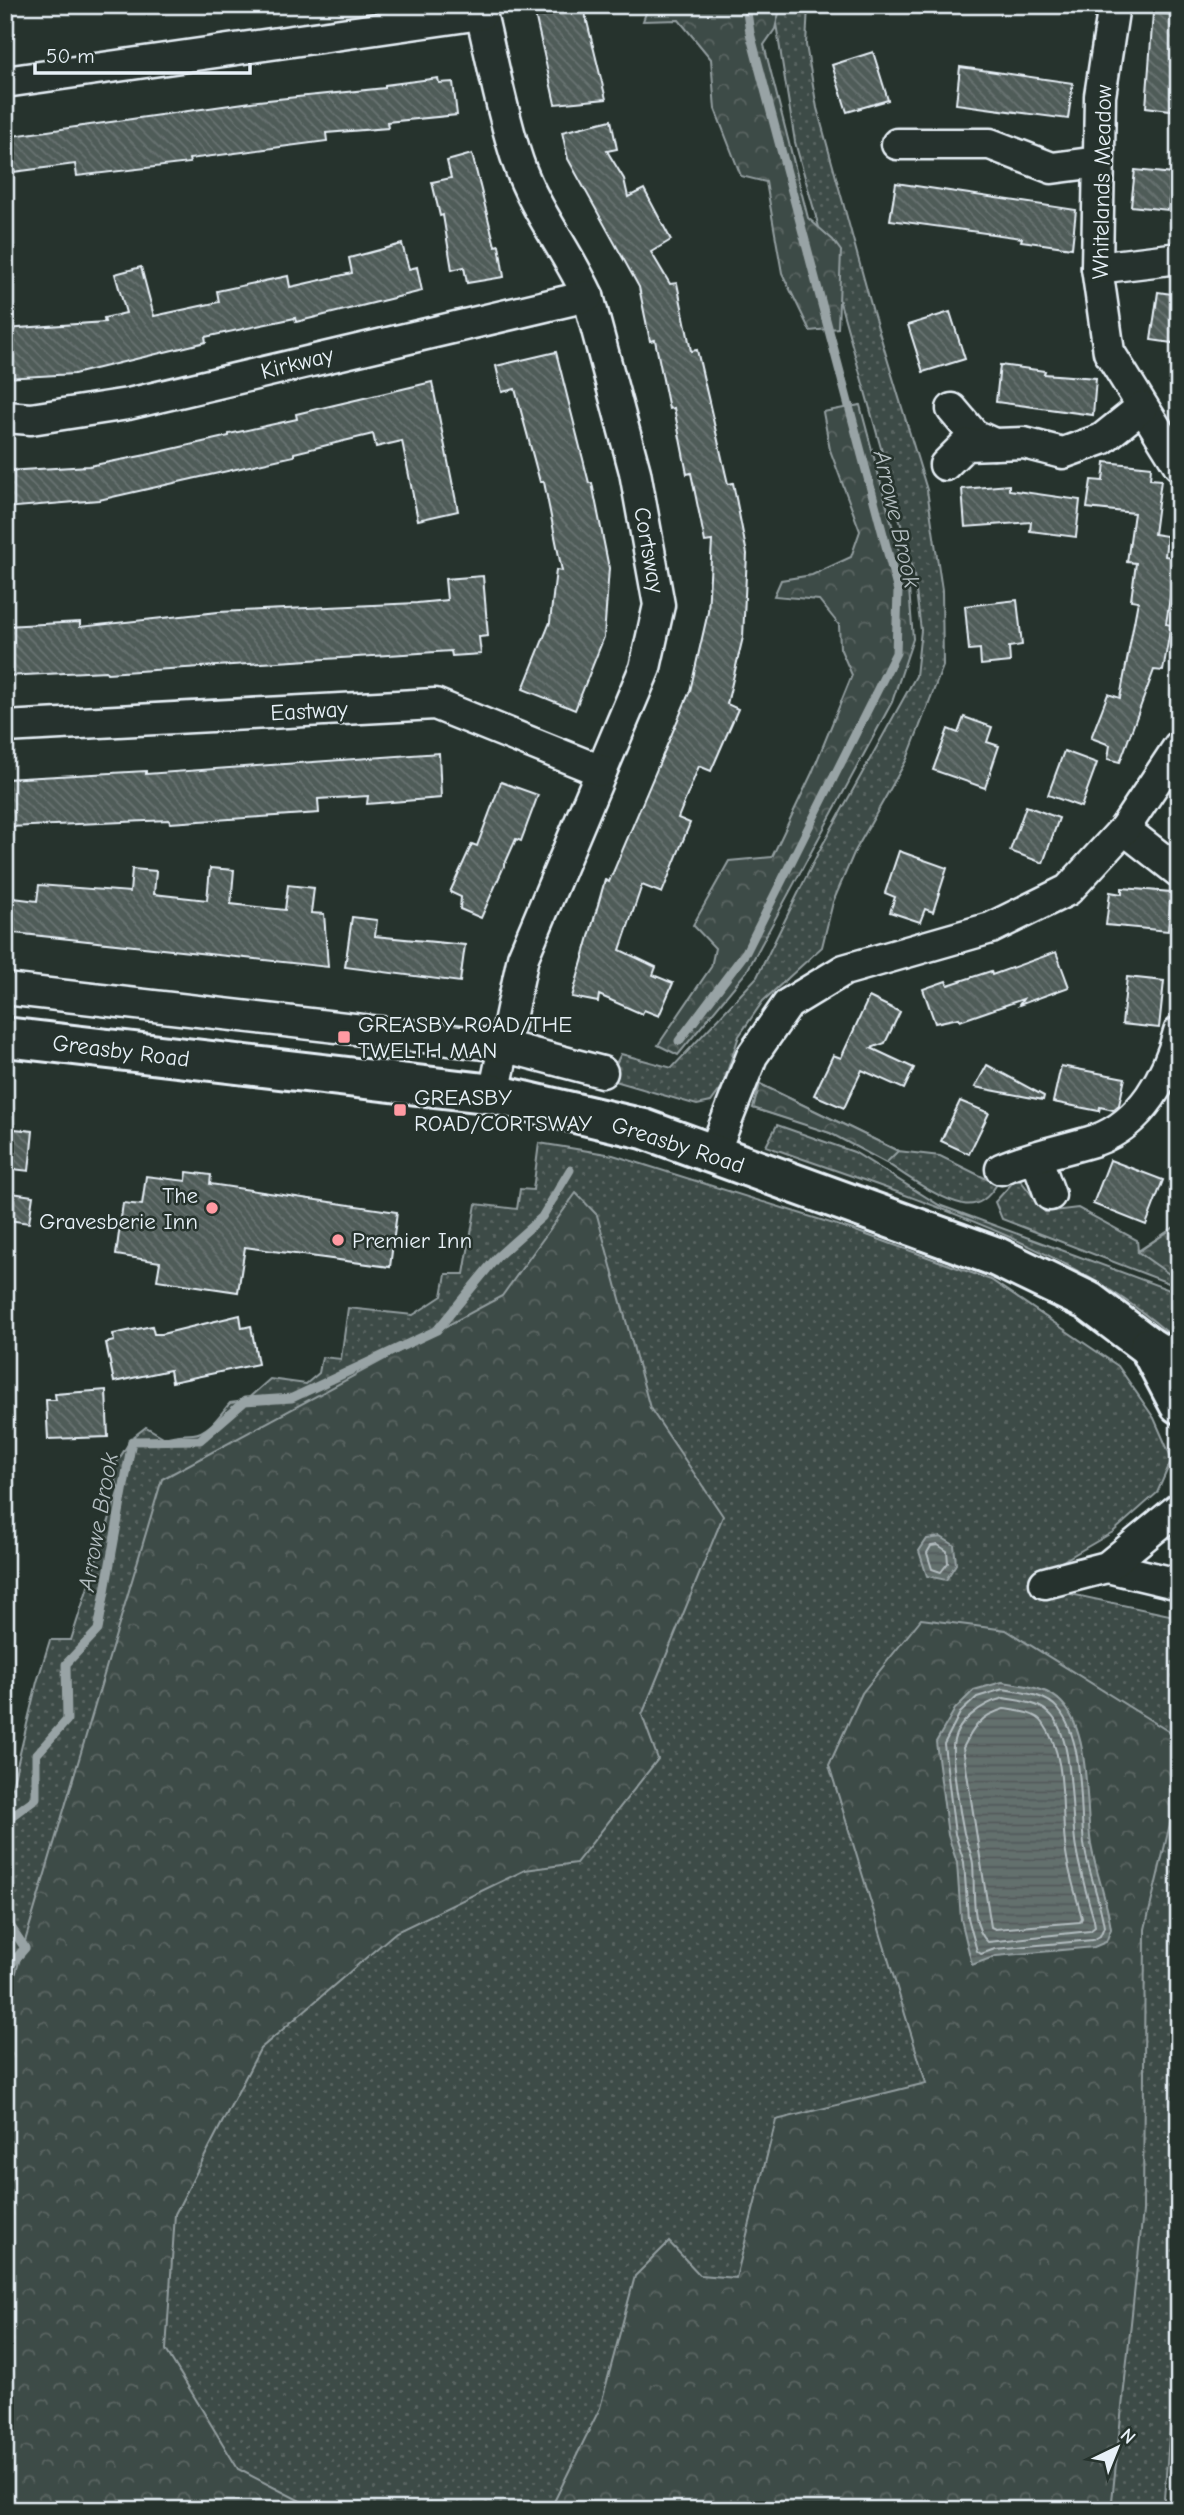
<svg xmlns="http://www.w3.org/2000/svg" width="1184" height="2515" font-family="'Comic Neue',sans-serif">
	<defs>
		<pattern id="grass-dots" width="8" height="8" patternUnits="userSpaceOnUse" patternTransform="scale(1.75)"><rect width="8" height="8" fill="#3e4b47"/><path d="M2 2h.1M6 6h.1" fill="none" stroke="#5a6562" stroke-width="1.8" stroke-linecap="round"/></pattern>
		<pattern id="forest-crowns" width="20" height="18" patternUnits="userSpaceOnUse" patternTransform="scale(1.75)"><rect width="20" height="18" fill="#3e4b47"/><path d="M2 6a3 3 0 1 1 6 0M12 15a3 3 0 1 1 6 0" fill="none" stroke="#5a6562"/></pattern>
		<pattern id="water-rules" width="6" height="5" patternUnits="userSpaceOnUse" patternTransform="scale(1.75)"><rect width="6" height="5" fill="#636f6d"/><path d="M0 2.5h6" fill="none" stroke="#535a5a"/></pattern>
		<pattern id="building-back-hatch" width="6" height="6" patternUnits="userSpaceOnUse" patternTransform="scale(1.75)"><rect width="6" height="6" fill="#505c59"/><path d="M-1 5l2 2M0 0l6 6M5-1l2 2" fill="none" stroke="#697472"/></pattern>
	</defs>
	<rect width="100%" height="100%" fill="#26332d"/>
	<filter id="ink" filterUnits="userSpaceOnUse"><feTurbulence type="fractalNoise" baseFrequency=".0143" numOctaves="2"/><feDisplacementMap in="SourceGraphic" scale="14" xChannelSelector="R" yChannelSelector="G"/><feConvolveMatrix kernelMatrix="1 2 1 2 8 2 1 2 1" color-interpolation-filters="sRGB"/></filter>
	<g filter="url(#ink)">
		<g fill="url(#grass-dots)" stroke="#939ea0" stroke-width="2">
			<path d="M773,5H808L806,45L817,108L873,312L927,490L942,590L943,666L907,759L854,853L833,902L822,947L763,1001L739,1036L722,1087L711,1102L697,1105L608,1079L621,1054L672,1068L757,977L818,853L916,676L921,630L914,576L886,466L795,142Z"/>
			<path d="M760,1084L898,1151L940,1156L997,1184C989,1197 979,1207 963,1204C928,1196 891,1163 859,1146C826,1129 788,1119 753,1108Z"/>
			<path d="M777,1125L854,1152L939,1205L1170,1290L1179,1298V1343C1077,1246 898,1193 766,1146Z"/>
			<path d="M539,1143L613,1155L853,1230L991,1280L1118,1366L1154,1418L1172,1459L1157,1493L1113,1532L1044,1572L1047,1589L1179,1617V2321L1163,2510H5V1816L37,1682L50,1640H71L119,1489L112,1470L132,1438L146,1427L165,1438C176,1434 182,1435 193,1434C209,1433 220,1414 230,1403L245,1401L270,1379L306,1384L319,1373L322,1357L341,1359L348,1308L413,1315L442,1296L446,1274H464L476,1204L517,1209L520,1189L533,1190Z"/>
			<path d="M1014,1181H1021L1045,1212L1078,1208L1137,1240L1138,1251L1179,1224V1287L1002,1219L995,1202Z"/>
		</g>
		<g fill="url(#forest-crowns)" stroke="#939ea0" stroke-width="2">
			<path d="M649,5H781L775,29L764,45L808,218L833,240L841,251L838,328L810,331L782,273L766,182L741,176L715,109L711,59L679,20L643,21Z"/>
			<path d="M860,405L909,589L913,639L892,702L747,971L678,1055L658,1045L711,967L715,948L693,925L729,861L772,857L812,773L852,675L840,648L839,625L819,600L774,596L781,580L812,575L851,557L860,531L830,450L823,412Z"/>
			<path d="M760,1084L898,1151L886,1163L830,1133L753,1108Z"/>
			<path d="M576,1193L597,1215L650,1408L723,1516L642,1715L658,1759L576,1863L525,1870L396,1932L260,2049L175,2214L166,2350L238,2469L318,2510H5V2009L162,1479L502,1296Z"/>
			<path d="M1179,1224V1281L1138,1252Z"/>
			<path d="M921,1619L1006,1630L1179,1738V1786L1145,1929L1143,2211L1111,2510H550L600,2408L635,2276L669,2242L700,2275L736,2278L776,2120L926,2083L829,1765L862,1693Z"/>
		</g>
		<g fill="url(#water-rules)" stroke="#98a3a5" stroke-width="2">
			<path d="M941,1537L954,1545L956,1564L946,1580L927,1576L919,1551L927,1539Z"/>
			<path d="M1002,1682C1021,1685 1048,1687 1062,1703C1091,1734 1085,1805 1091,1845C1096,1873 1107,1900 1111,1929L1106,1942L1094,1947L996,1956L972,1965L961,1919L957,1863L948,1835L936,1742L955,1709L974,1690Z"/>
		</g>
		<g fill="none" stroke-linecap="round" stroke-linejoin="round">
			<g stroke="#b3bdc0" stroke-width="2">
				<path d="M938,1545L947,1551L948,1563L941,1572L932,1569L927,1553L931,1546Z"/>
				<path d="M1003,1689C1020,1692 1046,1694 1058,1709C1085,1742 1079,1803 1084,1844C1088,1872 1100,1899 1104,1927L1100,1936L1093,1940L995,1949L981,1954L977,1951L968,1918L964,1862L955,1834L944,1744L960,1713L977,1697Z"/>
				<path d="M1004,1698C1019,1701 1037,1702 1049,1713C1075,1736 1070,1814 1076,1848C1080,1872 1087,1896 1094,1920L1095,1927L1090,1931L988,1942C970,1927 975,1886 973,1864C972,1854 967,1844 964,1833C960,1813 952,1767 953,1747C954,1723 982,1703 1004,1698Z"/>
				<path d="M1004,1709C1017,1711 1035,1712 1043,1723C1067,1756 1061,1806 1065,1844C1067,1869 1076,1894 1082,1918L1080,1922L995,1929L991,1927L963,1748C973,1728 981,1715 1004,1709Z"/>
			</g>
			<g stroke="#98a3a5" stroke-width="9">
				<path d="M679,1041L746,952L896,653L898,591L750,33L746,5"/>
				<path d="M5,1821L36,1798V1755L67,1720L66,1664L98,1630L132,1441L200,1440L245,1401L292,1398L437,1330L497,1257L542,1217L570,1170"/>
				<path d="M5,1918L25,1948L5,1971"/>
			</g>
		</g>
		<g fill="url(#building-back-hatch)" stroke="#e8f1f8" stroke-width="2">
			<path d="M533,5H583L606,99L555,104Z"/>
			<path d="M1153,13L1179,15V111L1146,107Z"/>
			<path d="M873,52L888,100L847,112L832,65Z"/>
			<path d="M960,67L1073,83L1068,119L956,104Z"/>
			<path d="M438,78L439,83L453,82L457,115L387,122L388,128L326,133L327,141L189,159L190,163L77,176L75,164L5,173V137L258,101L385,88V85Z"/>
			<path d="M611,120L617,149L607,151L624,179L628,197L644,189L671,240L651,252L670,284L677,283L691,351L697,350L728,484L733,483L747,554L743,637L727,704L738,709L711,771L699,766L678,818L690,823L662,893L642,885L620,950L656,967L653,975L673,983L659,1016L644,1010L642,1014L599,995L598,1002L572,997L605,880L609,882L690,691L708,612L712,541L705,542L691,473L687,474L674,408L669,409L655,340L650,341L639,287L568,159L562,132Z"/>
			<path d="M472,154L495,246L499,245L504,277L467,283L464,267L452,270L443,215L440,216L432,182L451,178L447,161Z"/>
			<path d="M1135,170L1173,174L1168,210L1131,206Z"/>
			<path d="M896,183L1076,210L1072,248L1021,241L1022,238L890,220Z"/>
			<path d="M402,244L409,269L417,267L422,291L296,322L295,318L205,337L206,342L74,374L5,378V329L105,322L104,318L126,313L115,274L141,267L154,316L219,302L217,291L288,276L290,287L352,273L349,258Z"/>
			<path d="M1158,292L1179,295V344L1151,340Z"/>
			<path d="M950,312L965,359L923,372L908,325Z"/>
			<path d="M556,352L589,483H592L609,568L604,637L575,710L523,689L550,622L556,570L562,571L544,482H540L515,389L502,392L496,366Z"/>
			<path d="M1000,365L1045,371L1044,374L1096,378L1093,415L996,402Z"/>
			<path d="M432,382L458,511L418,520L402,441L376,447L373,434L294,453V456L99,500L5,508V471L89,466L146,455L229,436V434L297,419L296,414Z"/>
			<path d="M1105,462L1151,467L1150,479L1161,480L1154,534L1167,536L1165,556L1176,558L1166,624L1171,625L1163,671L1154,670L1120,762L1108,759L1110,745L1091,738L1108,694L1120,698L1138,601L1131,600L1136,563L1127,562L1134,513L1087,508L1091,480L1103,481Z"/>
			<path d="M1009,485V490L1080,500L1076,537L1030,531L1031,522L965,527L962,489Z"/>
			<path d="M483,576L488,636L479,637L481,654L452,656L451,651L107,673L106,671L5,676V626L80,622V627L218,612L417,603L447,600L445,579Z"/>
			<path d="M1017,600L1022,645L1009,647L1010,662L981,665L980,649L969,650L965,606Z"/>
			<path d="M964,717L992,727L987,742L999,746L985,788L933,770L948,729L958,733Z"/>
			<path d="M1064,751L1097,763L1081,807L1048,795Z"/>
			<path d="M439,753L441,798L367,804L368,796L318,799L319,813L170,823L169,820L9,827V813L5,814V779L146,771V774Z"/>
			<path d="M501,782L538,795L521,841L516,839L481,918L460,909L461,897L450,892L472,844L477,846Z"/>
			<path d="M1026,806L1059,818L1043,863L1010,851Z"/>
			<path d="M899,851L947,868L933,912L925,909L920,922L890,912L895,897L885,893Z"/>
			<path d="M210,868L234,870L231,904L285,910L288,885L314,888L311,913L324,914L328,967L5,932V897L37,901L39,885L130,892L132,869L156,871L154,894L207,900Z"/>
			<path d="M1122,888L1171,892L1168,931L1106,925L1110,892L1122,894Z"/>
			<path d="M352,917L377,920L375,936L465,945L460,982L345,967Z"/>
			<path d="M1056,952L1069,987L1019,1005L1023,999L960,1021L959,1018L935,1023L923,989L946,981L948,985L991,971L992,975Z"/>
			<path d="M1127,977L1164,981L1159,1028L1122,1024Z"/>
			<path d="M869,997L900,1012L885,1043L871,1048L914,1068L904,1089L862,1070L844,1108L814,1095L833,1055L841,1058Z"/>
			<path d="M987,1065L1044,1096L1043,1100L975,1087Z"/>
			<path d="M1061,1066L1125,1078L1119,1105L1113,1110L1100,1107L1099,1111L1053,1102Z"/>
			<path d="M960,1101L989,1113L969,1154L941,1141Z"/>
			<path d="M5,1128L33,1131L29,1171L5,1168Z"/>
			<path d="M1110,1160L1163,1180L1146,1225L1093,1204Z"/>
			<path d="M187,1172L211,1175L210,1184L397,1212L390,1267L245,1247L238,1292L157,1280L160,1262L116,1255L123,1203L142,1205L146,1176L186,1181Z"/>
			<path d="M12,1193L33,1196L29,1223L7,1220Z"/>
			<path d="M240,1315L242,1328L251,1326L258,1364L172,1382L170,1370L114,1382L106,1343L114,1341L113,1334L152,1326L154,1334H162Z"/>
			<path d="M106,1390L108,1437L48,1439L46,1400H56L55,1394Z"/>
		</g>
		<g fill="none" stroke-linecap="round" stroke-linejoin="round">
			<g stroke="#e8f1f8" stroke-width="35">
				<g id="minor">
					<path d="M479,5C492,57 501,112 518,162C535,211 567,250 588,296L635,472L659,605L645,668L523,957L494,1094"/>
					<path d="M1114,5L1100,96L1097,268L1109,352L1179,465"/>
					<path d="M5,82L481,14"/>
					<path d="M897,144H990L1052,168L1098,162"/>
					<path d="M1097,268L1179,258"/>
					<path d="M952,409L974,435L994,444"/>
					<path d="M5,417L31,419L128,404L588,296"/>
					<path d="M945,465L965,445L1024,443L1063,453L1102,439L1142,407"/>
					<path d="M5,727L435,704L601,771"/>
					<path d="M1124,829L1179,872"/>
					<path d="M5,989L503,1046L602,1072"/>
					<path d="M713,1155L752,1056L788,1004L844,970L991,928L1068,890L1124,829L1179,746"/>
					<path d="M1036,1157L1050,1195"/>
					<path d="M1001,1169C1032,1155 1065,1150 1096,1140C1141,1124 1168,1076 1179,1032"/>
					<path d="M1107,1567L1179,1584"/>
					<path d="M1045,1583L1107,1567L1179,1508"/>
				</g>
			</g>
			<g stroke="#e8f1f8" stroke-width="44">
				<g id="secondary">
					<path d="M5,1037L494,1094L644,1129L997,1257L1088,1301L1149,1347L1179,1365"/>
					<path d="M1149,1347L1179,1404"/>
				</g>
			</g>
			<use href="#minor" stroke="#26332d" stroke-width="30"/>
			<use href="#secondary" stroke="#26332d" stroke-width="38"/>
		</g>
	</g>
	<g fill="#ff9aa2" stroke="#26332d" stroke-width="2.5">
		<rect x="337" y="1030" width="14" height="14" rx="3.5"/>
		<rect x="393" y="1103" width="14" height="14" rx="3.5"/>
		<circle cx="212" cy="1208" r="7"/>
		<circle cx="338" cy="1240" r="7"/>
	</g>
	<g text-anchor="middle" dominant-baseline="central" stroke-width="5" stroke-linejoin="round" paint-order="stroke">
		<g font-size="23" fill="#e8f1f8" stroke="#26332d">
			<text transform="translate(1102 182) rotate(-89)">Whitelands Meadow</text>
			<text transform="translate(297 363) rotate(-14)">Kirkway</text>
			<text transform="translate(649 550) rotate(80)">Cortsway</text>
			<text transform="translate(309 711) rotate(-3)">Eastway</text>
			<text transform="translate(121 1051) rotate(7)">Greasby Road</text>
			<text transform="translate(678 1145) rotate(18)">Greasby Road</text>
		</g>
		<g font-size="23" fill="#e8f1f8" stroke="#26332d" text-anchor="start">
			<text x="358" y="1024">GREASBY ROAD/THE<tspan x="358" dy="26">TWELTH MAN</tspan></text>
			<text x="414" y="1097">GREASBY<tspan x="414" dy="26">ROAD/CORTSWAY</tspan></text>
			<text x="198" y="1195" text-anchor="end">The<tspan x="198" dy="26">Gravesberie Inn</tspan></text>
			<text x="352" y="1240">Premier Inn</text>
		</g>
		<g font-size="24" font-style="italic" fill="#b3bdc0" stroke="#26332d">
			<text transform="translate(897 519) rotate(77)">Arrowe Brook</text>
			<text transform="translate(98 1522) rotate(-80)">Arrowe Brook</text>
		</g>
	</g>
	<rect width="1184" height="2515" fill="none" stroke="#26332d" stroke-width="28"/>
	<rect x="14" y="14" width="1156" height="2487" fill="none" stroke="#e8f1f8" stroke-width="2.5" filter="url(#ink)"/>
	<g transform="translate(1117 2448) rotate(43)" stroke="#26332d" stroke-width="5" paint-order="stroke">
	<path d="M0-5L12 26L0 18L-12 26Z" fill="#e8f1f8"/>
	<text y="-10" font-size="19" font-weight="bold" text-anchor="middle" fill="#e8f1f8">N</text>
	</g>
	<path d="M35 63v10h215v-10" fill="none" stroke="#e8f1f8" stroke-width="3.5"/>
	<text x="46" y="63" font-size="21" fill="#e8f1f8" stroke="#26332d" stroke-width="5" paint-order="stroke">50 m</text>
</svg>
